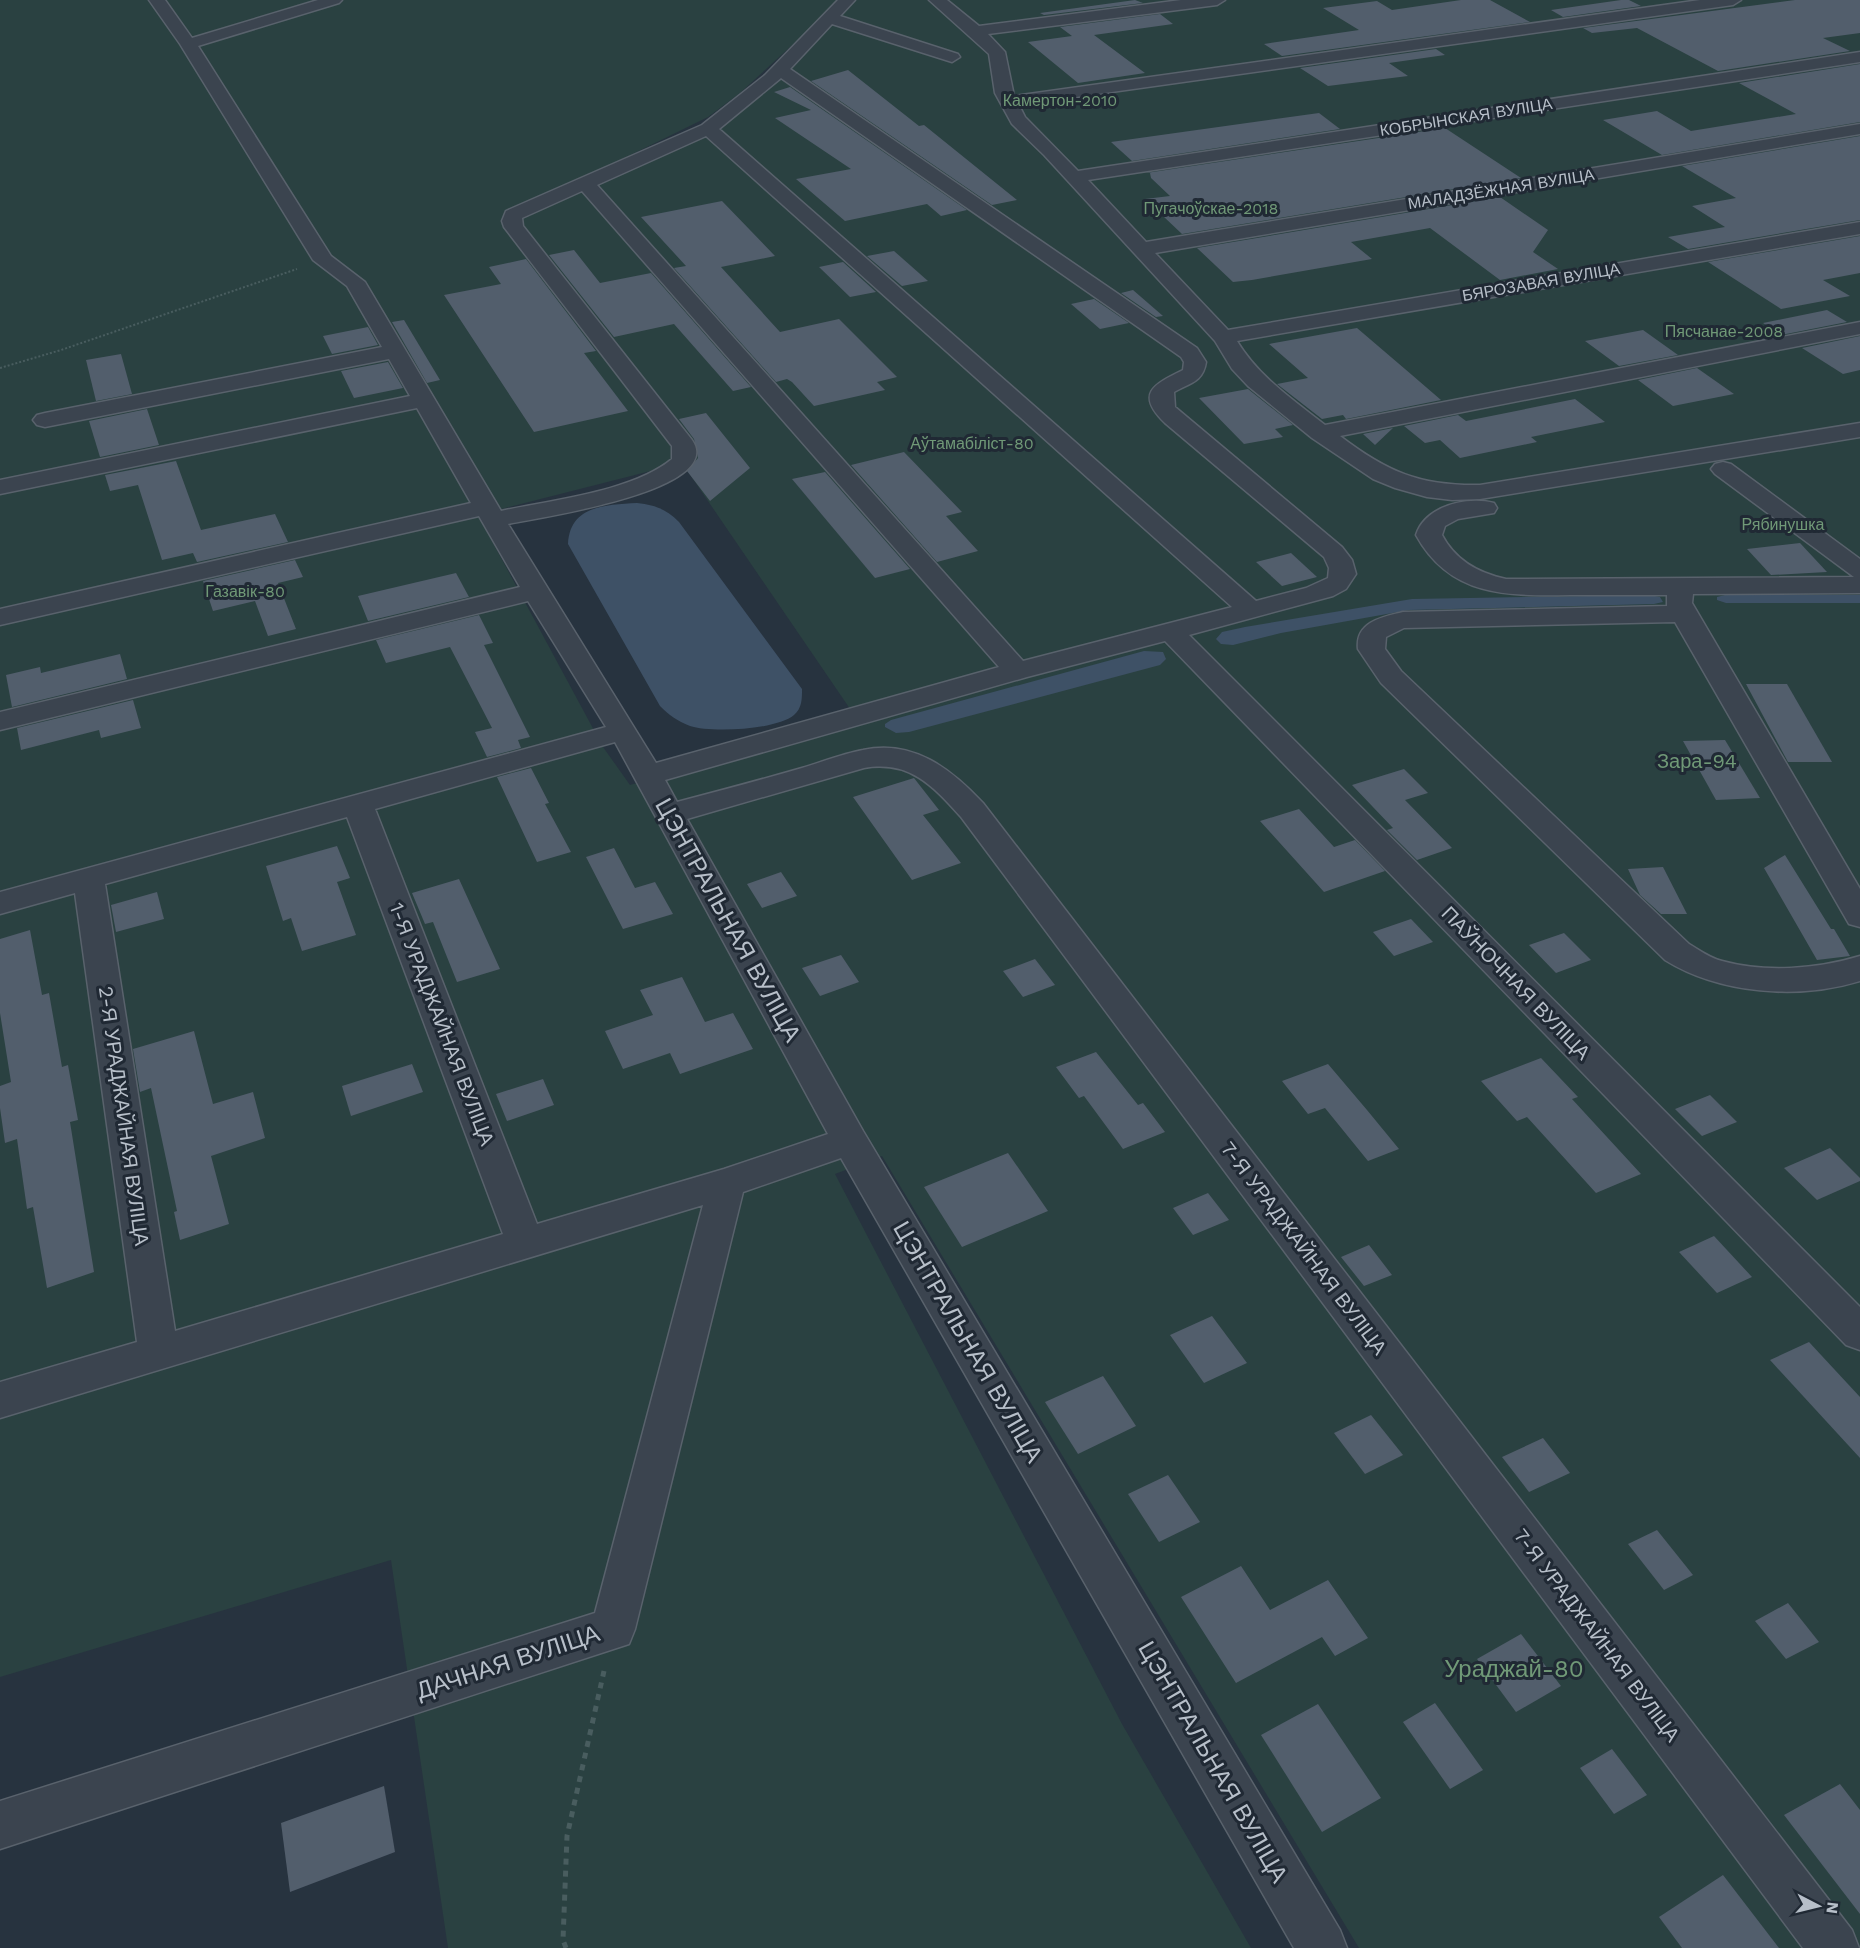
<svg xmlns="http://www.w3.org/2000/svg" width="1860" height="1948" font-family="'Work Sans',sans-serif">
	<rect width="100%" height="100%" fill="#27333f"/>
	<path fill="#2a4141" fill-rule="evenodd" d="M0,0H838L829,11L740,93L708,117L559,190L714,120L799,48L844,0H1860V1948H1359L882,1156L835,1174L1122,1724L1251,1948H448L391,1560L0,1677ZM682,463L859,722L630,785L603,747L478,515Z"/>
	<g fill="#3e5166">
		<path d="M637,503C655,505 666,509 679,522L802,689C802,699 802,708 794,715C776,730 711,733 690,726C677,721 669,715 660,706L568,544C570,505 606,505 637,503Z"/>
		<path d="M1650,595L1660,597L1663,602L1654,604L1409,610L1281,633L1233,645L1221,644L1216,639L1222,632L1245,627L1412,599Z"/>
		<path d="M1725,595H1860V603H1726L1717,600V597Z"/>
		<path d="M1144,651L1163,652L1166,659L1160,665L909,732L896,733L885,727V724L891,720Z"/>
	</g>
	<g fill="#525e6c">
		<path d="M1135,0L1143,3L1044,15L1040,13Z"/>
		<path d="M1461,0H1490L1530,22L1282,56L1264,44L1359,30L1323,8L1377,1L1392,10Z"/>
		<path d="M1621,0H1629L1641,6L1563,17L1551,10Z"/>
		<path d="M1795,0H1860V33L1823,38L1850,51L1718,71L1637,28L1592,33L1583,28Z"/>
		<path d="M1160,14L1173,24L1094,35L1145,73L1078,83L1028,42L1072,36L1060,27Z"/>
		<path d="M1436,49L1445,55L1389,63L1408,76L1328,86L1300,68Z"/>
		<path d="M1860,64V122L1662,155L1603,120L1657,111L1691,131L1796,114L1739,83Z"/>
		<path d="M848,70L919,126L924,125L1017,200L992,205L811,81Z"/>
		<path d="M790,87L967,210L941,216L927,204L845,221L796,179L851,169L775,118L811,110L774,92Z"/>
		<path d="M1319,113L1340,129L1132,161L1111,142Z"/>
		<path d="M1445,128L1521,178L1182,234L1145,199L1170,196L1151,178L1150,173H1146Z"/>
		<path d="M1860,136V220L1688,249L1668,237L1725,227L1692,206L1736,198L1682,166Z"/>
		<path d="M1500,197L1548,230L1533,252L1558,269L1500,280L1430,228L1351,242L1372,259L1252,280L1233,282L1197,248Z"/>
		<path d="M722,201L775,256L721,267L780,332L839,319L897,377L877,382L885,390L814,406L792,382L787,379L776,382L674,268L686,266L641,217Z"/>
		<path d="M1860,236V273L1823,280L1850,296L1781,309L1708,262Z"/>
		<path d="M574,250L600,283L651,273L751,387L733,391L674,324L614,337L549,255Z"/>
		<path d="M894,251L928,281L902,286L867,256Z"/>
		<path d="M526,259L596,351L584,353L628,411L534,432L444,295L501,284L489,267Z"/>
		<path d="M843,262L876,292L850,297L819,267Z"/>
		<path d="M1133,290L1163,316L1156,317L1121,293Z"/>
		<path d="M1094,299L1129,323L1100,329L1071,304Z"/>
		<path d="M1827,310L1847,322L1781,335L1763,323Z"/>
		<path d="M404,320L440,380L427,383L392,322Z"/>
		<path d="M368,327L378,345L332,354L323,336Z"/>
		<path d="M1357,328L1412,375L1441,400L1346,419L1343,415L1322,419L1277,384L1308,378L1269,344Z"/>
		<path d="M1643,330L1678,355L1619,366L1585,341Z"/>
		<path d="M1860,336V370L1843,374L1802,348Z"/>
		<path d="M121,354L132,394L96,401L86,360Z"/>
		<path d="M388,362L403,388L354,398L341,371Z"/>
		<path d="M1697,368L1734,394L1673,406L1638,380Z"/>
		<path d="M1248,389L1293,425L1275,429L1283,437L1244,444L1199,398Z"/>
		<path d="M1575,399L1605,422L1531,437L1537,442L1460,458L1440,440L1425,443L1404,426L1458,415L1466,421Z"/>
		<path d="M147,409L159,445L100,457L89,421Z"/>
		<path d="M706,413L750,468L710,501L687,471L698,458L694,439L679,419Z"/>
		<path d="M1393,428L1375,445L1363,434Z"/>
		<path d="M904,452L962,512L946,516L978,551L937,562L851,465Z"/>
		<path d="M176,461L201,530L275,514L288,542L197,562L193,553L162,560L138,485L110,491L105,475Z"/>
		<path d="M825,472L910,569L875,578L792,479Z"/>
		<path d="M1800,543L1827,572L1771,575L1747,549Z"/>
		<path d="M1291,553L1317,577L1282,586L1256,562Z"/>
		<path d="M295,560L303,577L278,583L296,629L268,636L255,601L213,611L203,581Z"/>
		<path d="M456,573L469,597L368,621L358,596Z"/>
		<path d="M479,615L493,643L484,645L530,737L518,740L521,748L487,757L475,732L492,728L450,647L386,663L376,640Z"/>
		<path d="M120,654L127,679L12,707L6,675L40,667L41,673Z"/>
		<path d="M1746,684H1787L1832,762H1788Z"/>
		<path d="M133,700L141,728L101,738L99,730L21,750L17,728Z"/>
		<path d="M1725,740L1760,798L1716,800L1683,741Z"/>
		<path d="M531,768L549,803L545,804L571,852L537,862L497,777Z"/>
		<path d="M1404,769L1428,793L1405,800L1452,848L1417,860L1387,830L1393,828L1352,785Z"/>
		<path d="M914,778L939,810L923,815L961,863L912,880L853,797Z"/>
		<path d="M1299,809L1334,847L1355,840L1385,871L1324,892L1260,821Z"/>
		<path d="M337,846L350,878L337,882L356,935L302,951L291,918L283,921L266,866Z"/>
		<path d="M614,848L635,888L655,882L673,914L623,929L586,857Z"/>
		<path d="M1785,855L1831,929H1834L1850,956L1817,960L1764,868Z"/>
		<path d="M1663,867L1687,914H1661L1640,895L1628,869Z"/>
		<path d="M781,872L797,896L762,908L747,884Z"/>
		<path d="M459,879L500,969L457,982L433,922L425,924L412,893Z"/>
		<path d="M157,892L164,919L116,932L111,905Z"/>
		<path d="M1411,919L1433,942L1394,956L1373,932Z"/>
		<path d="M30,930L42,995L49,993L62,1067L68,1065L78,1120L70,1122L94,1272L47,1288L33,1207L27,1209L17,1139L5,1143L0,1108V1086L11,1082L0,1013V939Z"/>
		<path d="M1564,933L1591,960L1556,973L1529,945Z"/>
		<path d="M841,955L859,982L820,996L802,968Z"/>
		<path d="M1035,959L1055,985L1023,997L1003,971Z"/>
		<path d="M682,977L705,1022L733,1013L753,1049L680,1074L670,1053L623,1069L605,1031L653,1015L640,990Z"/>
		<path d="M194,1031L213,1104L253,1092L265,1138L211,1156L229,1224L180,1240L174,1212L177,1211L151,1088L140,1092L133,1049Z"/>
		<path d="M1096,1052L1138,1105L1143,1103L1165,1132L1123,1149L1084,1096L1079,1098L1056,1067Z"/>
		<path d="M1541,1058L1578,1097L1572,1099L1641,1174L1596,1193L1527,1117L1517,1121L1481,1081Z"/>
		<path d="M412,1064L423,1092L351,1116L342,1086Z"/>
		<path d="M1328,1064L1367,1110L1399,1149L1368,1161L1325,1108L1308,1114L1282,1081Z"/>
		<path d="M543,1079L554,1105L507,1121L496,1094Z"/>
		<path d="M1710,1095L1737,1122L1702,1136L1675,1109Z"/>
		<path d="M1830,1148L1860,1178V1181L1817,1200L1784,1168Z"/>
		<path d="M1008,1153L1048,1211L962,1247L924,1187Z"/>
		<path d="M1208,1193L1229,1220L1193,1235L1173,1208Z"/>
		<path d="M1714,1236L1752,1277L1717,1293L1679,1252Z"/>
		<path d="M1369,1245L1392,1275L1364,1286L1341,1257Z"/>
		<path d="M1212,1316L1247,1363L1204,1383L1170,1335Z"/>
		<path d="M1809,1342L1860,1397V1458L1770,1360Z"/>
		<path d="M1103,1376L1136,1426L1078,1454L1045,1402Z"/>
		<path d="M1371,1415L1403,1455L1365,1474L1334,1433Z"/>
		<path d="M1543,1438L1570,1473L1529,1492L1502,1457Z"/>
		<path d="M1168,1475L1200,1522L1159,1542L1128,1494Z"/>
		<path d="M1657,1530L1693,1575L1664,1590L1628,1544Z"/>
		<path d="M1241,1566L1270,1610L1328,1580L1368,1638L1335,1656L1322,1637L1236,1683L1181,1597Z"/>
		<path d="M1788,1603L1819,1642L1786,1659L1755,1621Z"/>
		<path d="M1521,1634L1561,1686L1516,1712L1477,1659Z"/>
		<path d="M1435,1703L1483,1770L1450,1789L1403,1722Z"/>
		<path d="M1318,1704L1381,1798L1322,1832L1261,1735Z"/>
		<path d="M1612,1749L1647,1795L1614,1814L1580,1768Z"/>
		<path d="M1840,1784L1860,1810V1914L1784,1815Z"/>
		<path d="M384,1786L395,1852L290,1892L281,1823Z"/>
		<path d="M1723,1875L1779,1948H1682L1659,1917Z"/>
	</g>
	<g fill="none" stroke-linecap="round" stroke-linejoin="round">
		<g stroke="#59626c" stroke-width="3">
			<g id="minor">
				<path d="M149,0H165L192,38L318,0H342L339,3L198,46L331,256L365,282L501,511C551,500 632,492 672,459V446L504,227L502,221L506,211L702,125L765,75L838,0H855L840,16L958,54L960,57L952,62L832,24L790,69L1197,348L1206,362C1203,382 1190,383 1174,392L1175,407L1342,547L1352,560L1356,574L1346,589L1333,596L1189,635L1860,1307V1350L1846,1345L1165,641L1027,677L665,780L677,802C719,791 760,780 802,768C822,762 842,754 863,750C913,739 951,769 983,803L1852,1930L1859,1948H1803L961,817C933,786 910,760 864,768L687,819L863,1131L1340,1930L1347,1948H1294L841,1158L743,1192L635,1629L629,1644L0,1849V1801L595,1613L703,1205L0,1418V1382L137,1342L75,893L0,914V892L606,727L528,601L0,730V712L520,587L479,516L0,625V609L471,503L417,408L0,494V480L410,396L389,359L45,427L37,425L33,420L37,415L45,413L382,347L347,286L313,260L180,44ZM781,78L1181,357L1184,362L1183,370C1155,384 1134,393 1165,423L1324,557L1329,568L1328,578L1306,588L1256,601L719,129ZM706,136L1232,607L1023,661L597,185ZM582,191L999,667L656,763L508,524C536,518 727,491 692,440L523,226L522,218ZM615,742L828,1134L724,1169L537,1224L375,809ZM347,817L503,1234L175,1331L105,884Z"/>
				<path d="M929,0H947L979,26L1181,0H1225L1217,5L988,34L1005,52L1014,96L1700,0H1741L1733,5L1019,105L1025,117L1078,171L1860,52V62L1088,180L1146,242L1860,124V134L1155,253L1228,330L1860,222V234L1237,341C1259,377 1292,399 1325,425L1860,322V334L1340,436C1387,472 1420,486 1480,485L1860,423V437L1480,499L1452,500L1427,497L1395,488L1373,479L1312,438L1248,386L1232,369L1215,341L1044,155L1012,124L995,93L989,54Z"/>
				<path d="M1723,462L1731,464L1860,559V593L1693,594L1692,603L1860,889V927L1849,924L1675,622L1404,628L1386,637L1385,649L1401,671L1689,944C1699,950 1710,958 1722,961C1766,973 1817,969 1860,956V981C1798,1000 1720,994 1665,960L1381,683L1358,649C1355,622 1382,617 1403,612L1667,606V595C1635,595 1602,595 1570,595C1507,596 1450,597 1416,535C1425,506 1467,496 1494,503L1497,508L1494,513L1458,519L1445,526L1442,535C1455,560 1478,573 1506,579L1854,577L1715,474L1711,469L1715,464Z"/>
			</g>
		</g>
		<path stroke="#495d5f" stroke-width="2" stroke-dasharray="2 2" stroke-linecap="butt" d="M0,368L61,350L297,269"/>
		<path stroke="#495d5f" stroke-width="5" stroke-dasharray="6 6" stroke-linecap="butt" d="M566,1948L563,1940L567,1836L604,1671"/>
		<use href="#minor" fill="#3b444f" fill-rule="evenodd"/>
	</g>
	<g text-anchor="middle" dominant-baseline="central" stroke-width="6" stroke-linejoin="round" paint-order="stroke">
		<g font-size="16" fill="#709977" stroke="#202934">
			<text x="1060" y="100">Камертон-2010</text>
			<text x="1211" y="208">Пугачоўскае-2018</text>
			<text x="1724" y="331">Пясчанае-2008</text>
			<text x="972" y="443">Аўтамабіліст-80</text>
			<text x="1783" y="524">Рябинушка</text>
			<text x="245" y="591">Газавік-80</text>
		</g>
		<g font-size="16" fill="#b7bfc9" stroke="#202934">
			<text transform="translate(1466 117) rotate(-9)">КОБРЫНСКАЯ ВУЛІЦА</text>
			<text transform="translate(1501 189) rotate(-9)">МАЛАДЗЁЖНАЯ ВУЛІЦА</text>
			<text transform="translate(1541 282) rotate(-10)">БЯРОЗАВАЯ ВУЛІЦА</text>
		</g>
		<g font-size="20" fill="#709977" stroke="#202934">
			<text x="1697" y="761">Зара-94</text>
		</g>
		<g font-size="20" fill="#b7bfc9" stroke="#202934">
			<text transform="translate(1516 983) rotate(46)">ПАЎНОЧНАЯ ВУЛІЦА</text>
			<text transform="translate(442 1024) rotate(69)">1-Я УРАДЖАЙНАЯ ВУЛІЦА</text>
			<text transform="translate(124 1116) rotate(82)">2-Я УРАДЖАЙНАЯ ВУЛІЦА</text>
			<text transform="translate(1304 1248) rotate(53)">7-Я УРАДЖАЙНАЯ ВУЛІЦА</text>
			<text transform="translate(1597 1635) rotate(53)">7-Я УРАДЖАЙНАЯ ВУЛІЦА</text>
		</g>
		<g font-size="24" fill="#b7bfc9" stroke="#202934">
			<text transform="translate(728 920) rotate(61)">ЦЭНТРАЛЬНАЯ ВУЛІЦА</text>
			<text transform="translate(968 1342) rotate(60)">ЦЭНТРАЛЬНАЯ ВУЛІЦА</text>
			<text transform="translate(508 1662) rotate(-18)">ДАЧНАЯ ВУЛІЦА</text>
			<text transform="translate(1213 1762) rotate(60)">ЦЭНТРАЛЬНАЯ ВУЛІЦА</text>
		</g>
		<g font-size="24" fill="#709977" stroke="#202934">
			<text x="1514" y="1669">Ураджай-80</text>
		</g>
	</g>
	<g transform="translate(1818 1906) rotate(97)" stroke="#202934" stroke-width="4.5" paint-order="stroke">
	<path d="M0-4.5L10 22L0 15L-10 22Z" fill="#b7bfc9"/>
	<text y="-9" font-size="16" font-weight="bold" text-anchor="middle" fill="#b7bfc9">N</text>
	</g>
</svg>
